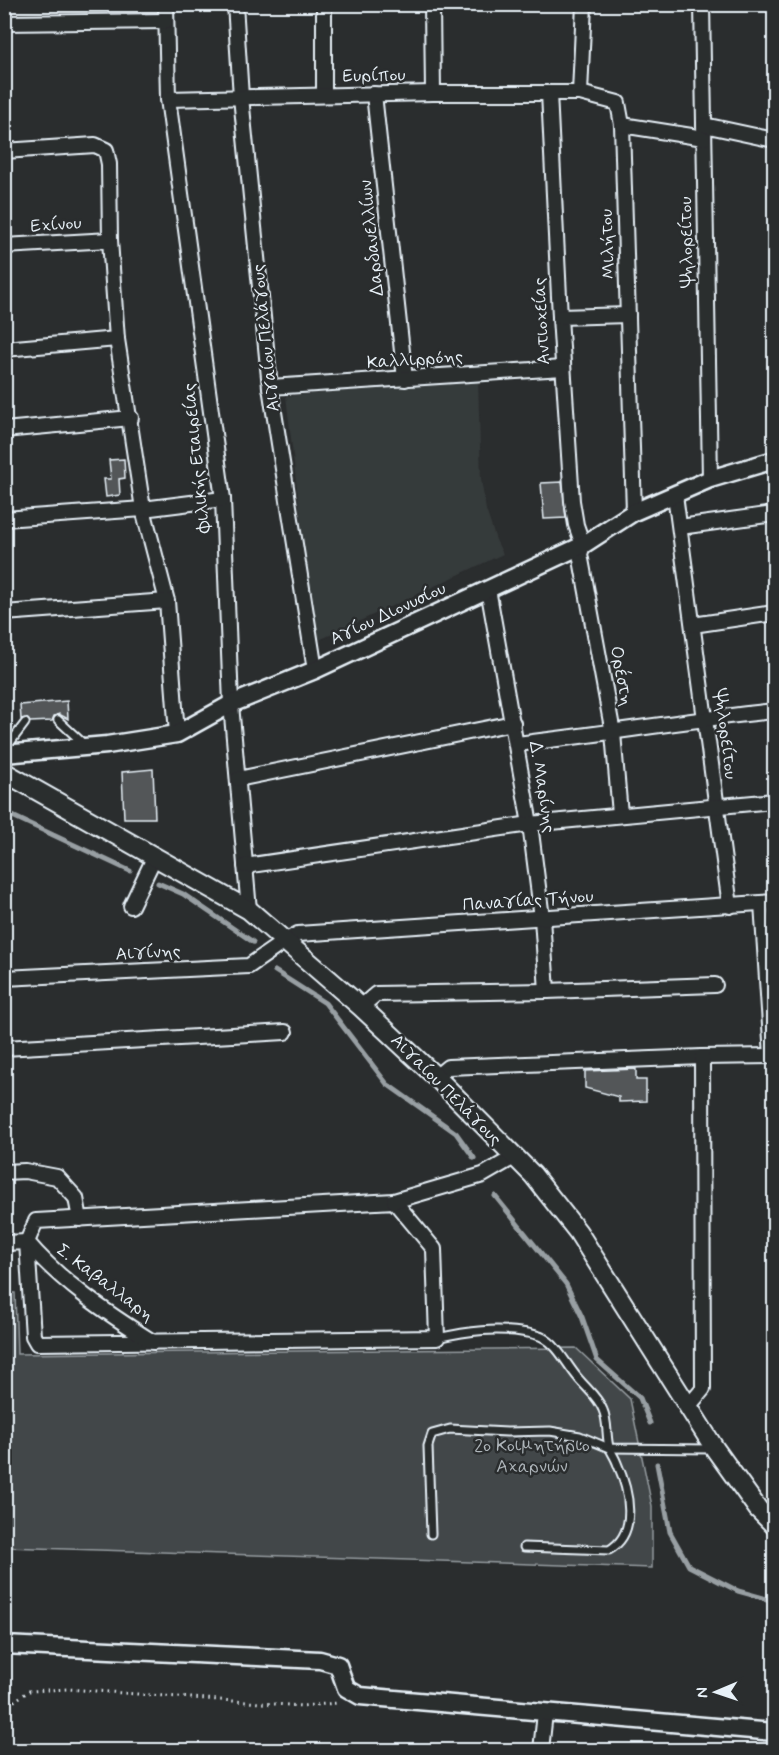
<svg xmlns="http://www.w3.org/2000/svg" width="779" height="1755" font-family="Mynerve,sans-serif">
	<rect width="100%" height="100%" fill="#2a2d2e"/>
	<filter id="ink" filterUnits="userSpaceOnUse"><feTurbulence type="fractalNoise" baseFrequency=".0167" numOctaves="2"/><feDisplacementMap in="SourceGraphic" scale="12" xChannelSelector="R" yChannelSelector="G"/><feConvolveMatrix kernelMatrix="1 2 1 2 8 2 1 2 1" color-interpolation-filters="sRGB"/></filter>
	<g filter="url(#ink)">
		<path fill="#363a3b" d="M478,380L481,479L486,510L496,540L503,554L315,642L286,396Z"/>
		<path fill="#424648" stroke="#959ca0" stroke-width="1.5" d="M5,1293H15L17,1354L576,1348L630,1399L652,1506V1568L5,1547Z"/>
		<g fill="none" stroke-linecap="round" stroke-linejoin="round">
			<g stroke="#989fa3" stroke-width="5">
				<path d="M4,812L130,871"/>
				<path d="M158,883L183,894L253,942"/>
				<path d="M275,971L325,1003L387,1084L456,1133L474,1158"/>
				<path d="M495,1196L566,1284L582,1317L597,1360L640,1398L650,1423"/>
				<path d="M657,1464L670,1532L689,1566L738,1591L774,1601"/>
			</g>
		</g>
		<g fill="#535759" stroke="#e8f1f8" stroke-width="1.5">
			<path d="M124,459L125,478L119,479L120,495L106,497L104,479H111L109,460Z"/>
			<path d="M562,482L566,518L544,519L541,483Z"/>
			<path d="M67,701L68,719L59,714L54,716L52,721L30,722L26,718L21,719L20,705Z"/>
			<path d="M153,769L155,818H124L122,772Z"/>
			<path d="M636,1069V1080H646V1101L619,1102V1097L585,1088V1071Z"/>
		</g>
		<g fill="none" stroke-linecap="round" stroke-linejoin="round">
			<g stroke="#e8f1f8" stroke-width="11">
				<g id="service">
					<path d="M58,720L85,745"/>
					<path d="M4,751L25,723"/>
					<path d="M437,1338C468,1331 497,1327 528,1333C532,1334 538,1335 542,1337C558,1345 566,1364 578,1378C587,1389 598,1397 603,1410C608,1421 606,1435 609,1447C611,1452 615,1457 617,1463C629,1490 639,1533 609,1550L524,1547"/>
					<path d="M431,1534L428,1446L432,1434L450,1429L507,1432L550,1431L580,1436L609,1448L712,1449"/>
				</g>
			</g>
			<g stroke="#e8f1f8" stroke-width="18">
				<g id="minor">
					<path d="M166,4L168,99L223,499L231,704L249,910"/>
					<path d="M235,4L241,97L270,387L315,670"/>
					<path d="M432,4L433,93"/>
					<path d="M702,4L710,479"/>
					<path d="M4,23L166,21"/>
					<path d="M549,93L560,317L572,501L576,525L583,545L580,554L613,733L620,814"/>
					<path d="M580,93L584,4"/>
					<path d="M374,94L405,379"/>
					<path d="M324,95V4"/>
					<path d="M168,99L433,93H580L618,103L622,125L634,512"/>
					<path d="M622,125L704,138"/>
					<path d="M704,125L774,140"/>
					<path d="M4,151L95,145L106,150L109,164L110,240L117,339L143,509L167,601L177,734"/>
					<path d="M4,246L110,240"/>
					<path d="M560,317L628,315"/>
					<path d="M4,349L117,339"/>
					<path d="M270,387L563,368"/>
					<path d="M4,430L131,418"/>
					<path d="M675,495L730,906"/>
					<path d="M4,519L143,509L223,499"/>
					<path d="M680,527L774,514"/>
					<path d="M488,589L530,824L542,918L547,991"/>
					<path d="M4,613L167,601"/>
					<path d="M693,625L774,613"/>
					<path d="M517,744C603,734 688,720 774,711"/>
					<path d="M238,779L513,723"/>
					<path d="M245,866L530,824L774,801"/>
					<path d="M762,903L772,1056"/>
					<path d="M131,906L155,856"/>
					<path d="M4,978L249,966L285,941L298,934L774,902"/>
					<path d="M361,1007L376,994L547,991L715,985"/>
					<path d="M4,1048L285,1032"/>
					<path d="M436,1077L448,1067L702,1057L774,1056"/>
					<path d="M4,1172L25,1171L57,1177L76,1198L80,1219"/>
					<path d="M394,1201L434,1249L437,1338L37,1343L33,1336L27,1242L36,1221Z"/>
					<path d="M394,1201L483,1175L514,1157"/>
					<path d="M4,1243L27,1242C62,1283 107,1313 153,1342"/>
					<path d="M687,1408L703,1389L702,1057"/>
					<path d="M541,1750L545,1713"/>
				</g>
			</g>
			<g stroke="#e8f1f8" stroke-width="21">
				<g id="tertiary">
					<path d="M4,754L107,745L177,734L231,704L315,670L583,545L634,512L710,479L774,460"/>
					<path d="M4,1645L320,1660L338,1665L346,1688L360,1696L774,1732"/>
				</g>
			</g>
			<g stroke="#e8f1f8" stroke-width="22">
				<path id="secondary" d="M4,772L249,910L361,1007L436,1077L533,1175L578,1232L715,1449L758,1509L774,1525"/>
			</g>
			<path stroke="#e8f1f8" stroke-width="3" stroke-dasharray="1.5 4.5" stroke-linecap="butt" d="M4,1708L29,1691L68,1689L302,1706L338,1703"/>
			<use href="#service" stroke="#2a2d2e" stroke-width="7"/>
			<use href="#minor" stroke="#2a2d2e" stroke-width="14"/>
			<use href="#tertiary" stroke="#2a2d2e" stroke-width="16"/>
			<use href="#secondary" stroke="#2a2d2e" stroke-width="18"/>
		</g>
	</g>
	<g text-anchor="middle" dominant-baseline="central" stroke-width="5" stroke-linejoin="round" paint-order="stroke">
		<g font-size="18" fill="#e8f1f8" stroke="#2a2d2e">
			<text transform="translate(374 76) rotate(-1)">Ευρίπου</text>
			<text transform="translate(56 225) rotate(-4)">Εχίνου</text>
			<text transform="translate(372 238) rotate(-96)">Δαρδανελλίων</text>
			<text transform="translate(687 242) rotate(-91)">Ψηλορείτου</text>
			<text transform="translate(608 244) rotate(-92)">Μιλήτου</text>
			<text transform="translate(542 321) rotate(-93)">Αντιοχείας</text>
			<text transform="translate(266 338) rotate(-96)">Αιγαίου Πελάγους</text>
			<text transform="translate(415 360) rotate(-4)">Καλλιρρόης</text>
			<text transform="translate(197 458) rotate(-96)">Φιλικής Εταιρείας</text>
			<text transform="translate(388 614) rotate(-25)">Αγίου Διονυσίου</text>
			<text transform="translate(621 676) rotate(80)">Ορέστη</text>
			<text transform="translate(725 734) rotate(83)">Ψηλορείτου</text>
			<text transform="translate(542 787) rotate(81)">Δ. Μαρίνης</text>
			<text transform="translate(528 901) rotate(-4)">Παναγίας Τήνου</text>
			<text transform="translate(148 953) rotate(-3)">Αιγίνης</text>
			<text transform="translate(446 1090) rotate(45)">Αιγαίου Πελάγους</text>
			<text transform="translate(105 1283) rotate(37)">Σ. Καβαλλαρη</text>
		</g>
		<g font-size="18" fill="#aeb5ba" stroke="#2a2d2e">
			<text x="532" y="1446">2ο Κοιμητήριο<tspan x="532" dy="21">Αχαρνών</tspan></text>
		</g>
	</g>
	<rect width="779" height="1755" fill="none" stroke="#2a2d2e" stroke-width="24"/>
	<rect x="12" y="12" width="755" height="1731" fill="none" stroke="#e8f1f8" stroke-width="2" filter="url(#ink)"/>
	<g transform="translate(716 1692) rotate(268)" stroke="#2a2d2e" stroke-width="4.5" paint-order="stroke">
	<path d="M0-4.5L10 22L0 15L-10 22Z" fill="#e8f1f8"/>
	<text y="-9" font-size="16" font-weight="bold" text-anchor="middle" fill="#e8f1f8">N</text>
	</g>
</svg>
